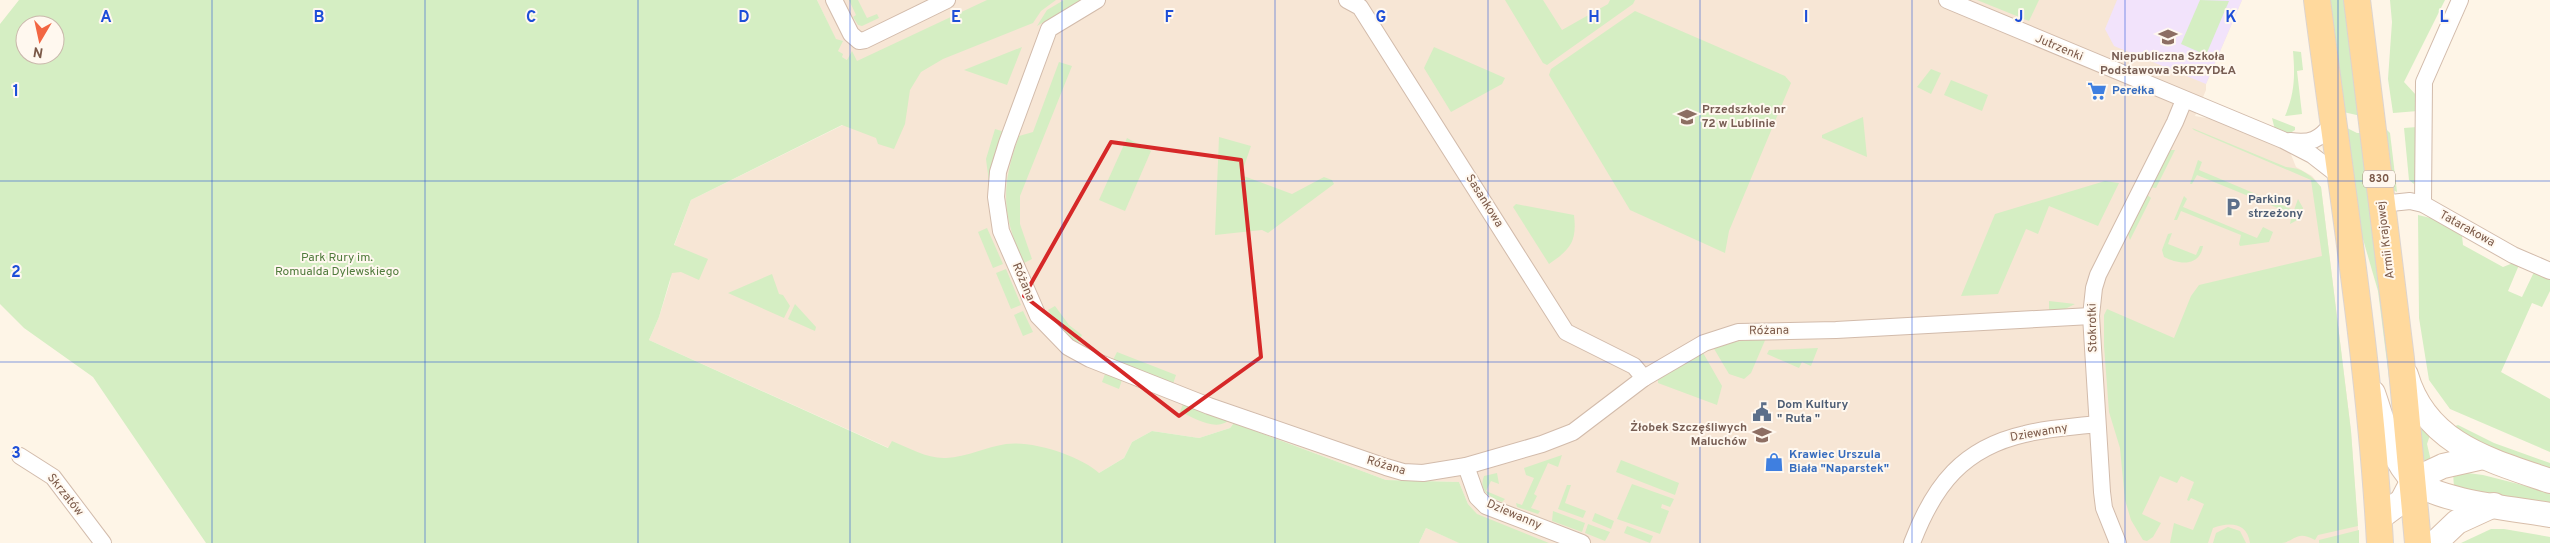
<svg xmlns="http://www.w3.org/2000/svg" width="2550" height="543" font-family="Overpass,sans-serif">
	<rect width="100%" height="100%" fill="#fef5e7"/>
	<g fill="#f7e6d5">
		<path d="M817,0H2242L2206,84V90L2195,116L2212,119L2290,152L2296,167L2312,176L2321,187L2351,431L2359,543H1501L1468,504L1459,482L1386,480L1234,423L1230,428L1199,438L1152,431L1132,442L1124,458L1099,473L947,462L889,448L649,340L659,317L670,282L674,246L691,200L843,125L847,60L841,57L838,51L836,40Z"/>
		<path d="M1426,528L1460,543H1419Z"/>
	</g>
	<path fill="#f2e3fb" d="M2117,0H2242L2206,84L2114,46L2105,29Z"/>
	<g fill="#d5eec3" fill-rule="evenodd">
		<path d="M19,0H817L836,39L843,41L838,51L843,54L842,57L847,60L852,51L857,61L987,0H1056L1041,11L1033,23L943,59L921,72L910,90L905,124L894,149L878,144L876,138L842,125L691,200L674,245L708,259L699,280L681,272L672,273L659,317L649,340L888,448L892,441C909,448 928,459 946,458C967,457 986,447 1006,444C1032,440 1081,456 1099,473L1124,458L1132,442L1152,431L1199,438L1230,428L1234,423L1386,480L1459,482L1468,504L1477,514L1549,543H1459L1426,528L1419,543H206L93,377L24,328L0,304V24ZM25,25H55V55H25Z"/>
		<path d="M849,0H858L867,18L877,14L879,18L862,26L858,25L853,17L856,15Z"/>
		<path d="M1064,0H1082L1037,26L1047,10Z"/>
		<path d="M1505,0H1543L1562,30L1608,4L1610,0H1635L1633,4L1547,65L1543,63Z"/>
		<path d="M1977,0H2039L2029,21Z"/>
		<path d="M2200,0L2229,1L2206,55L2181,44Z"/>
		<path d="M2326,0H2346L2361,116L2339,111Z"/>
		<path d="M2390,0H2445L2404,82L2416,95L2418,111L2393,113L2388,79L2392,22Z"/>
		<path d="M1635,11L1785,76L1791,83L1729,231L1725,253L1630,210L1549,75L1551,69Z"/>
		<path d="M1022,47L1007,85L964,70Z"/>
		<path d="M1434,47L1505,78L1502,84L1451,112L1424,68Z"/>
		<path d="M2293,51L2301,52L2303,70L2297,71L2302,114L2285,116C2295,93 2295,75 2293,51Z"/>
		<path d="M1059,62L1072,66L1020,196V224L1032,259L1024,263C1001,214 1001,186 1019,136L1033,132Z"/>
		<path d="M1931,69L1941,73L1931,94L1917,87Z"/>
		<path d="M1951,80L1988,95L1982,111L1944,95Z"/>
		<path d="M1863,117L1867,157L1822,138V135Z"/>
		<path d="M2272,118L2295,127V130L2287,135L2275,130Z"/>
		<path d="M2345,127L2357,133H2363L2396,434L2378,291L2356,215Z"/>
		<path d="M2417,127V177L2414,184L2409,180L2404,128Z"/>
		<path d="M2192,128L2286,167C2302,168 2311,175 2321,187L2351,431L2358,526L2318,535L2315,540C2296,530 2296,541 2282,543C2271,543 2260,543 2250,543C2247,522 2229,522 2213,528L2208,543H2170L2174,523L2193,530L2204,504L2191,498L2189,501L2187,500L2194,482L2181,476L2177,483L2160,476L2142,514L2161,523L2153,537L2147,541L2143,540L2131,520L2125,500L2120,448L2109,412L2104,346V315L2107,309L2174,338L2191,296L2199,285L2322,256L2311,180L2194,130Z"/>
		<path d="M995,129L1005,132L991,198L986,159Z"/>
		<path d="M2387,130L2390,133L2397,192L2391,189L2380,131Z"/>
		<path d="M1219,137L1251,146L1241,175L1292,194L1324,177L1332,180L1334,184L1268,233L1262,230L1215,235Z"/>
		<path d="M1127,138L1151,151L1125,211L1099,200Z"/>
		<path d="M2171,150H2175L2156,188L2149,187L2167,153Z"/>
		<path d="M2198,160L2202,162L2199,170L2294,210L2298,199L2303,208L2301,218L2290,224L2292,214L2197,175L2192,184H2190Z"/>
		<path d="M2105,181L2119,183L2098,226L2049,206L2038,234L2026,229L1998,294L1961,296L1995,214Z"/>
		<path d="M2146,194L2151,198L2130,240L2127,231Z"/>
		<path d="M2184,196L2187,199L2183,207L2257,238L2263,227L2273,232L2269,242L2240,246L2239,244L2241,235L2181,211L2177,220H2174Z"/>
		<path d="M1516,204L1574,215C1577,241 1571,249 1549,264L1513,207Z"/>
		<path d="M2418,215L2439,220L2462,236L2463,245L2503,267L2513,263L2519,265L2508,291L2522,297L2534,272L2550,279V291L2542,307L2532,303L2501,372L2550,399V452L2450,409L2429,380L2419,318Z"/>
		<path d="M987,228L1003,264L993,268L978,232Z"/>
		<path d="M2172,233L2168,244L2196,255L2200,246H2203C2199,268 2178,264 2164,257L2162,250L2168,234Z"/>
		<path d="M1006,269L1021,305L1011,309L996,273Z"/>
		<path d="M772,274L779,294L783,295L790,306L784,318L728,293Z"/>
		<path d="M2049,301L2075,304L2063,310L2049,312Z"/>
		<path d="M795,304L816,327L815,331L788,319Z"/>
		<path d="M1055,306L1069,325L1082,335L1078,343C1065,335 1056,324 1048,310Z"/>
		<path d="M1023,311L1033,332L1023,336L1014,315Z"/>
		<path d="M1766,338L1751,373L1744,379L1729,374L1713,347L1733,342Z"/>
		<path d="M1818,348L1811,366L1802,362L1799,368L1767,354L1769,350Z"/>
		<path d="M1702,351L1722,386L1717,405L1658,383V379Z"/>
		<path d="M1117,352L1176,375L1173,384L1113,360Z"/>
		<path d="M1105,374L1122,380L1119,389L1102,382Z"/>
		<path d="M1183,404L1228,421C1214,431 1195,418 1180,412Z"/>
		<path d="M2418,418L2431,432L2427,444L2431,461L2423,468Z"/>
		<path d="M2458,425L2494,443L2550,463V472L2471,444L2455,426Z"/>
		<path d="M1562,455L1558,467L1548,463L1534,494L1537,496L1531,508L1540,511L1538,514L1517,507L1516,503L1522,505L1534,478L1526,475L1524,468Z"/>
		<path d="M1621,460L1679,483L1675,495L1616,472Z"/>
		<path d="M2460,472L2483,475L2550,492V506L2454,487L2453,473Z"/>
		<path d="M1497,473L1499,484L1491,481L1486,491L1505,499L1502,502C1490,497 1478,491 1484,476Z"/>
		<path d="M1632,484L1674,499L1670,507L1662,504L1661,508L1669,511L1660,534L1617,519Z"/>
		<path d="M1567,485H1571L1565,503L1586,511L1583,518L1558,509Z"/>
		<path d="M1553,511L1585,523L1582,532L1552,521Z"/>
		<path d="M1595,513L1614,521L1611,529L1592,521Z"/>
		<path d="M1588,524L1610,532L1605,541L1585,533Z"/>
		<path d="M1627,526L1653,536L1650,543L1624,533Z"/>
		<path d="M2228,527L2240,531L2246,543H2213L2216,533Z"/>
		<path d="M2491,529H2504L2550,537V543H2461Z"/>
		<path d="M2359,530V543H2319V540Z"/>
	</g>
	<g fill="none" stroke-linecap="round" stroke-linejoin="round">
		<g stroke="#d2bbab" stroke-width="18">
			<g id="street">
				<path d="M834,0L851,34L859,41L865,40L947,0"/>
				<path d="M1097,0L1049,29L1007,143L998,172L996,197L1001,231L1038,316L1068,347L1090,359L1209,406L1386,467L1403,472L1423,473L1466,466L1542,444L1573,432L1644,378L1704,343L1738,332L1836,330L2091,316"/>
				<path d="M1347,0L1360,7L1566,332L1634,366L1644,378"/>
				<path d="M1947,0L2283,140L2312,155L2339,176"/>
				<path d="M2290,141C2311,144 2319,140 2332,124"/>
				<path d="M2381,204L2410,201L2423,204L2513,255L2550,271"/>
				<path d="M2423,204L2424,82L2460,0"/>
				<path d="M20,456L53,477L103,543"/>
				<path d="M1466,466L1477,497L1486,506L1582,543"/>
				<path d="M1912,543C1934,485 1963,448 2025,434C2048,428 2073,427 2097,424"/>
				<path d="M2118,543L2104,508L2102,492L2091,316L2094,288L2098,275L2175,122L2184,100"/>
			</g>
		</g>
		<g stroke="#d8beaa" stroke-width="26">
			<g id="secondary">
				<path d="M2406,375C2426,444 2489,460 2550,481"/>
				<path d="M2373,393C2383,421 2391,459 2413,480C2437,502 2517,509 2550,515"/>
				<path d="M2413,480L2443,466L2483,457"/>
				<path d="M2379,518L2402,501L2413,480"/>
				<path d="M2435,543L2457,522L2494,505"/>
			</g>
		</g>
		<g stroke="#ddd4cf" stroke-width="28">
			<g id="primary">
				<path d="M2317,0C2340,180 2370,361 2380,543"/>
				<path d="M2357,0L2401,359L2418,543"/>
			</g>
		</g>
		<use href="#street" stroke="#fff" stroke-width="16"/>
		<use href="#secondary" stroke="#fff" stroke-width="24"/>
		<use href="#primary" stroke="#ffd99d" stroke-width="26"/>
	</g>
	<path fill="none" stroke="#d62828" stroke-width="4" stroke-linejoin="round" d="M1111,142L1241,160L1261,357L1179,416L1024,296Z"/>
	<path fill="none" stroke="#1d4ed8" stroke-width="1" stroke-opacity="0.55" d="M212,0V543M425,0V543M638,0V543M850,0V543M1062,0V543M1275,0V543M1488,0V543M1700,0V543M1912,0V543M2125,0V543M2338,0V543M0,181H2550M0,362H2550"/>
	<defs>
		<g id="school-bare" transform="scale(1.5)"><path d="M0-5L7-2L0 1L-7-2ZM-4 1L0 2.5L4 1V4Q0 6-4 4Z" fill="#8d6e63" stroke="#fff8ef" stroke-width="2.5" paint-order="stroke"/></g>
		<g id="supermarket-bare" transform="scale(1.5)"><path d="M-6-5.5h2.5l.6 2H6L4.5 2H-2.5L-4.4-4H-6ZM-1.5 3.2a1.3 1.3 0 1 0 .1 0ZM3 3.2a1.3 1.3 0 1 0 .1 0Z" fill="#3f7fe0" stroke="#fff8ef" stroke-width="2.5" paint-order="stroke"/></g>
		<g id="parking-bare" transform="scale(1.5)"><path d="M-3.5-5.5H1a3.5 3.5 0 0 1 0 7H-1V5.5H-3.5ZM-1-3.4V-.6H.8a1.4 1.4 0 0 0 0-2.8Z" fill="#5c6f8a" stroke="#fff8ef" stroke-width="2.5" paint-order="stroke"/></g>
		<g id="civic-bare" transform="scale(1.5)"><path d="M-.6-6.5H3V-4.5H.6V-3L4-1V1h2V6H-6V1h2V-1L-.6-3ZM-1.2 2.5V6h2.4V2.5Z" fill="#5c6f8a" stroke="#fff8ef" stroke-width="2.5" paint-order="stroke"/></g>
		<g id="shop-bare" transform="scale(1.5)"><path d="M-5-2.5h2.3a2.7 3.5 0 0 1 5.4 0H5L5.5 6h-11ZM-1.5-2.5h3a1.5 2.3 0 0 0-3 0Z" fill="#3f7fe0" stroke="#fff8ef" stroke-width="2.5" paint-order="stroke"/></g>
	</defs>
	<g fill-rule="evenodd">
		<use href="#school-bare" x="2168" y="37"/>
		<use href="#supermarket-bare" x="2097" y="91"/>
		<use href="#school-bare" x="1687" y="117"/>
		<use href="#parking-bare" x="2233" y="207"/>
		<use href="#civic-bare" x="1762" y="412"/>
		<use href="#school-bare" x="1762" y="435"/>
		<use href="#shop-bare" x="1774" y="462"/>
	</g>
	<g text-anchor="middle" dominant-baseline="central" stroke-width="4" stroke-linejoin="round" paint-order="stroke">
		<rect fill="#fff8ef" stroke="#a3897a" stroke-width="1" x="2363" y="170.5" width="32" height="17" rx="4"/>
		<g font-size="11" font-weight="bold" fill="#7b5948">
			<text x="2379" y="179">830</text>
		</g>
		<g font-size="12" fill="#7b5948" stroke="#fff8ef">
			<text transform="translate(2059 48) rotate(23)">Jutrzenki</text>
			<text transform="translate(1484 201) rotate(58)">Sasankowa</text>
			<text transform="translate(2467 229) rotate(29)">Tatarakowa</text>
			<text transform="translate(2386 240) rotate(-97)">Armii Krajowej</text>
			<text transform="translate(1023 282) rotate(67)">Różana</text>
			<text transform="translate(2093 328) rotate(-91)">Stokrotki</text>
			<text transform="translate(1769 331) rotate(-1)">Różana</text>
			<text transform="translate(2039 433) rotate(-10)">Dziewanny</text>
			<text transform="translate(1386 466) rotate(16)">Różana</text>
			<text transform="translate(65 495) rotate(51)">Skrzatów</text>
			<text transform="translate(1514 515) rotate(23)">Dziewanny</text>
		</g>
		<g font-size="12" font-weight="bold" fill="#785e54" stroke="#fff8ef">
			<text x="2168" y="57">Niepubliczna Szkoła<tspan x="2168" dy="14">Podstawowa SKRZYDŁA</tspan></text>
			<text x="1702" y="110" text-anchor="start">Przedszkole nr<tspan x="1702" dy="14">72 w Lublinie</tspan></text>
			<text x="1747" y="428" text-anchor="end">Żłobek Szczęśliwych<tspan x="1747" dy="14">Maluchów</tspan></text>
		</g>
		<g font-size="12" font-weight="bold" fill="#366cbe" stroke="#fff8ef" text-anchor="start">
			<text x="2112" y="91">Perełka</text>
			<text x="1789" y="455">Krawiec Urszula<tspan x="1789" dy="14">Biała "Naparstek"</tspan></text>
		</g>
		<g font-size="12" font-weight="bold" fill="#4e5e75" stroke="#fff8ef" text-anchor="start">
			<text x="2248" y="200">Parking<tspan x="2248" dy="14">strzeżony</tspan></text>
			<text x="1777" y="405">Dom Kultury<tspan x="1777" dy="14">" Ruta "</tspan></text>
		</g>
		<g font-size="12" fill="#507b3c" stroke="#fff8ef">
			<text x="337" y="258">Park Rury im.<tspan x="337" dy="14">Romualda Dylewskiego</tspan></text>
		</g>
	</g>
	<g font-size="16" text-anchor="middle" font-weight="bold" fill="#1d4ed8" stroke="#fff8ef" stroke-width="4" stroke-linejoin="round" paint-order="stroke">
		<text x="106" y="22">A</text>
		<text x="319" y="22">B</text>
		<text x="531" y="22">C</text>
		<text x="744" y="22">D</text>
		<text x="956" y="22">E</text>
		<text x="1169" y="22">F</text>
		<text x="1381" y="22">G</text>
		<text x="1594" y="22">H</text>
		<text x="1806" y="22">I</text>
		<text x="2019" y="22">J</text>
		<text x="2231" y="22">K</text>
		<text x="2444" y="22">L</text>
		<text x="16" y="96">1</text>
		<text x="16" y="277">2</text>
		<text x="16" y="458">3</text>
	</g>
	<g transform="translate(40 40) rotate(189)"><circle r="24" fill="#fff8ef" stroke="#cab8ac"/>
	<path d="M0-4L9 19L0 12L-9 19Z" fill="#f26642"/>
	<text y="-8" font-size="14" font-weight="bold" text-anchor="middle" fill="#7b5948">N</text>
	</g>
</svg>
